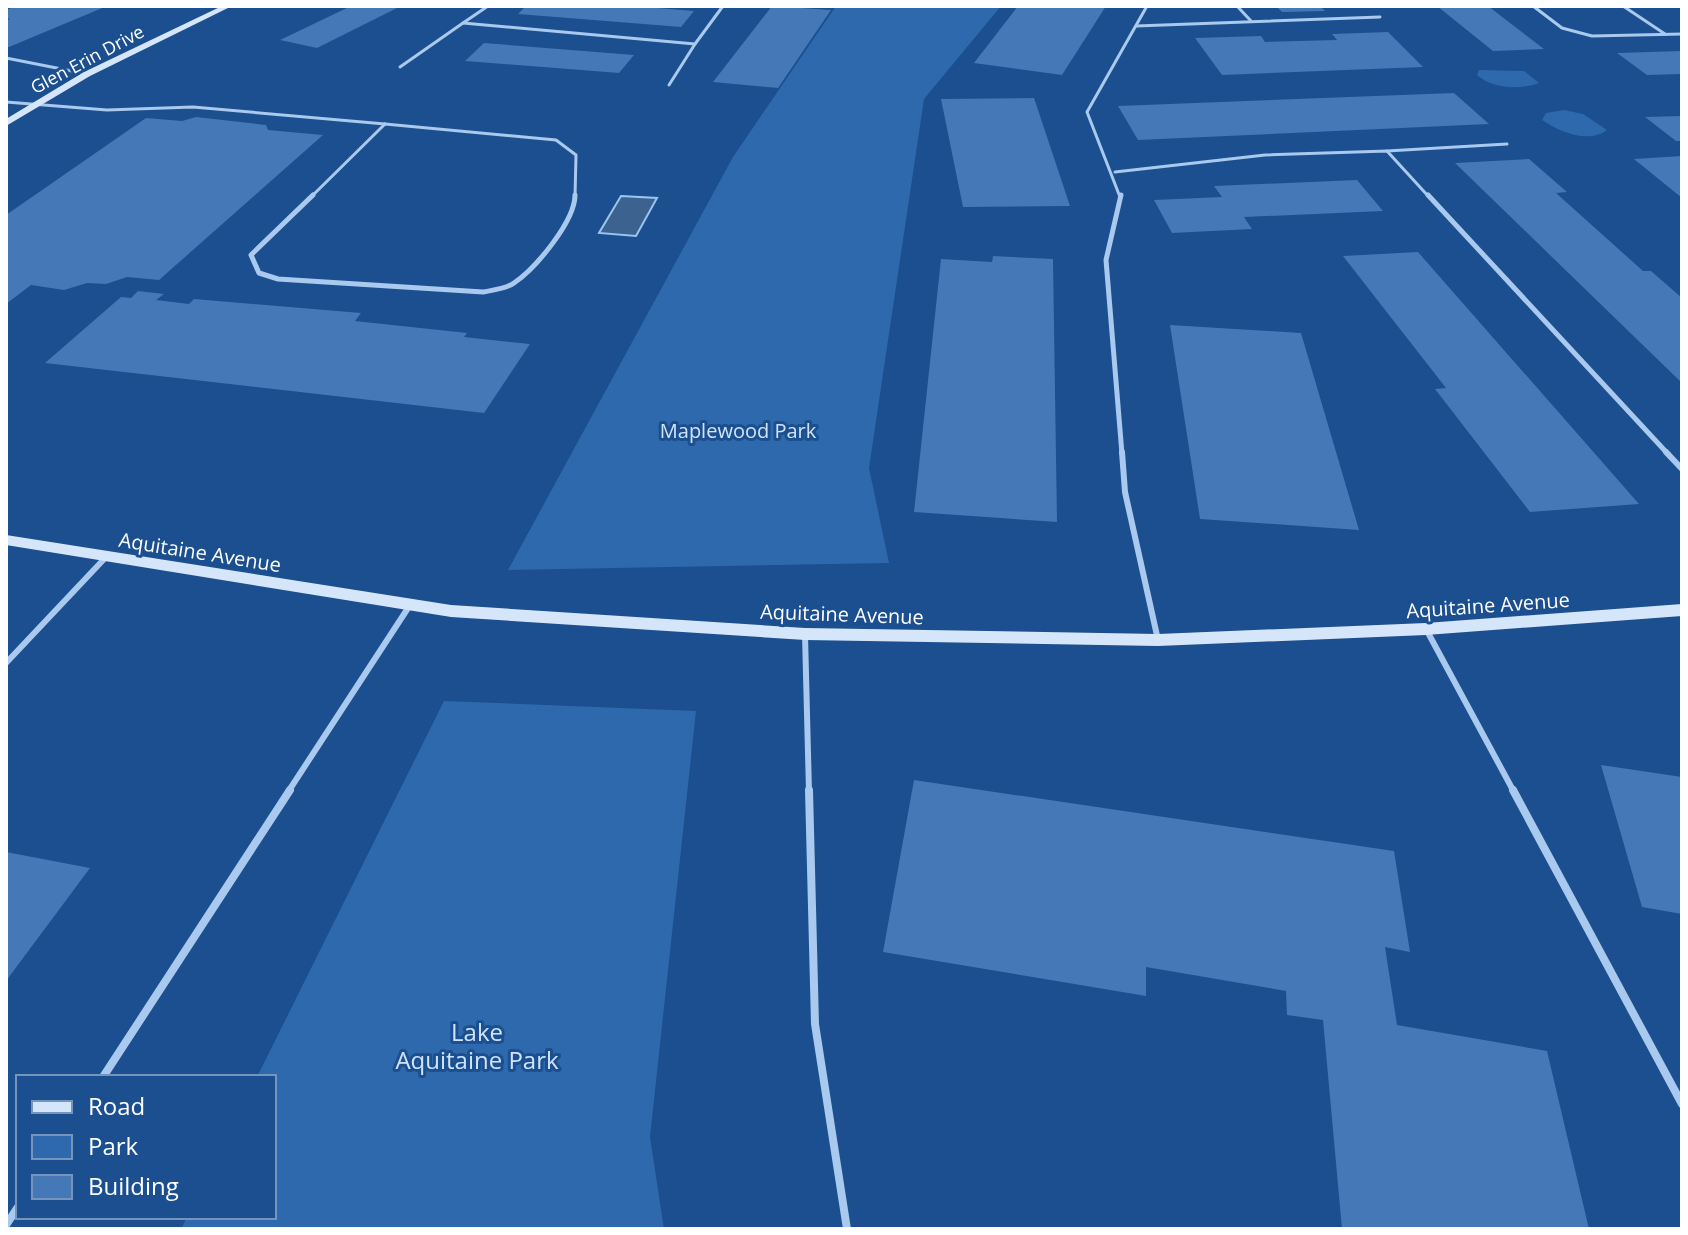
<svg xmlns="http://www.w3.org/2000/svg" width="1688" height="1235" font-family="'Open Sans',sans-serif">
	<rect width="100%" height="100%" fill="#1b4f8f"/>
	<g fill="#2e69ad">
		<path d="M836,6H1001L924,99L869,468L889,563L508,570L733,157Z"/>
		<path d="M1479,70L1524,71L1539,83C1519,90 1493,89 1477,75Z"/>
		<path d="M1564,110L1583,114L1607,130C1588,144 1560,132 1542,120L1546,113Z"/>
		<path d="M444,701L696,711L650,1137L664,1229H181L187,1217H274V1077H257Z"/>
	</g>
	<path fill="#3c6290" stroke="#9cc4f0" stroke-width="2" d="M621,196L657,198L636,236L599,233Z"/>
	<g fill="#4478b7">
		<path d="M16,6H107L9,47H6V21L10,19L6,18V10Z"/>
		<path d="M351,6H401L317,48L280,40Z"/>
		<path d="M526,6H633L694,11L681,27L518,14Z"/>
		<path d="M772,6L831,10L778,88L713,82Z"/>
		<path d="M1018,6H1106L1062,75L974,63Z"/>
		<path d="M1276,6H1320L1325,11L1282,12Z"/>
		<path d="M1437,6H1488L1544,49L1493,51Z"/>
		<path d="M1388,32L1423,67L1222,75L1195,38L1261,36L1265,42L1337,40L1332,34Z"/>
		<path d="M484,43L634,55L619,73L465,61Z"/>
		<path d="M1682,51V74L1647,75L1617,53Z"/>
		<path d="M1454,93L1489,124L1138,140L1118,106Z"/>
		<path d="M1034,98L1070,206L963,207L941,99Z"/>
		<path d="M1682,116V141H1676L1645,117Z"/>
		<path d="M196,117L266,125L268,130L323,135L159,280L127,277L106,284L87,283L64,290L31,285L6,304V215L146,118L182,121Z"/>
		<path d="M1682,156V198L1634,159Z"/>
		<path d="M1529,159L1567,192L1556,193L1643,271H1651L1682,298V383L1455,163Z"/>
		<path d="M1357,180L1383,211L1244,217L1252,229L1172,233L1154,200L1222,197L1214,186Z"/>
		<path d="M1418,252L1639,504L1530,512L1435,389L1446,388L1343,256Z"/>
		<path d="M993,256L1053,259L1057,522L914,512L941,259L992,262Z"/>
		<path d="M138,291L164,294L156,300L189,304L194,299L361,313L355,321L467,333L464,337L530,344L484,413L45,363L121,297L131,298Z"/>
		<path d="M1170,325L1301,333L1359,530L1200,519Z"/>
		<path d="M1601,765L1682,777V914L1642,907Z"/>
		<path d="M914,780L1394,851L1410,952L1385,947L1397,1025L1547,1051L1589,1229H1342L1323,1020L1287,1015L1286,991L1146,967V996L883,952Z"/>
		<path d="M6,852L90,868L6,981Z"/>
	</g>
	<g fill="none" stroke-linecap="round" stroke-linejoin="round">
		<g stroke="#a9c9ee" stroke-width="3">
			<path d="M488,6L463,23L695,44L723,6"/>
			<path d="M1237,6L1251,21"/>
			<path d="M1533,6L1562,28L1592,36L1682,34"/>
			<path d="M1623,6L1665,34"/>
			<path d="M1136,26L1380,17"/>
			<path d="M6,58L87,74"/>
			<path d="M400,67L463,23"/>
			<path d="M669,85L695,44"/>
			<path d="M6,102L107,110L193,107L385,124"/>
			<path d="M385,124L556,140L576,155L575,197"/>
			<path d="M1387,151L1507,144"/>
			<path d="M1115,172L1265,155L1387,151L1429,197"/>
			<path d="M311,197L385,124"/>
			<path d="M1120,197L1087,112L1147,6"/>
		</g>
		<g stroke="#a9c9ee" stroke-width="5">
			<path d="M313,195L251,255L259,273L278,279L483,292C493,290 506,289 514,283C536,268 575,221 575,195"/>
			<path d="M1121,195L1106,260L1122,454"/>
			<path d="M1428,195L1668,454"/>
		</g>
		<g stroke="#a9c9ee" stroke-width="6">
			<path d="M1122,452L1125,492L1158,640"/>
			<path d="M1666,452L1682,469"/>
			<path d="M1426,629L1514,792"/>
			<path d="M805,635L809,792"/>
			<path d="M6,663L106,557"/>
			<path d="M288,792L410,605"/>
		</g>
		<g stroke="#a9c9ee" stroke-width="8">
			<path d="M809,790L815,1024L847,1229"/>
			<path d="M1513,790L1682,1104"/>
			<path d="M103,1077L290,790"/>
			<path d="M6,1225L18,1207"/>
		</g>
		<g fill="#d6e6fa" fill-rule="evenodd">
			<path d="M222,6H232L90,76L6,126V119L84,72Z"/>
			<path d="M6,535L451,605L805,628L1158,634L1426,623L1682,604V616L1426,635L1158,646L805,640L451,617L6,545Z"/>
		</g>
	</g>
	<g text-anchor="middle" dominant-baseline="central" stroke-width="6" stroke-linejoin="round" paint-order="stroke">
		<g font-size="18" fill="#fff" stroke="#1b4f8f">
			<text transform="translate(87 59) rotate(-28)">Glen Erin Drive</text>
		</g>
		<g font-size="20" fill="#cfe3fa" stroke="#1b4f8f">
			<text x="738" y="430">Maplewood Park</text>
		</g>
		<g font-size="20" fill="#fff" stroke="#1b4f8f">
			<text transform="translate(200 552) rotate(9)">Aquitaine Avenue</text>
			<text transform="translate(1488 605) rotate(-4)">Aquitaine Avenue</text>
			<text transform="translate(842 614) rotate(2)">Aquitaine Avenue</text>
		</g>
		<g font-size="24" fill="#cfe3fa" stroke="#1b4f8f">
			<text x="477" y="1031">Lake<tspan x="477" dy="28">Aquitaine Park</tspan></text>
		</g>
	</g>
	<rect width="1688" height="1235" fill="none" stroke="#ffffff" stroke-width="16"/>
	<rect x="16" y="1075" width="260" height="144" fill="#1b4f8f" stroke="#7695bc" stroke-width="2"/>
	<rect x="32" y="1101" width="40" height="12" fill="#d6e6fa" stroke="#7695bc" stroke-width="2"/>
	<text x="88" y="1115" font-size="24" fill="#ffffff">Road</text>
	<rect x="32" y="1135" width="40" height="24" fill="#2e69ad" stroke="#7695bc" stroke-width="2"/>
	<text x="88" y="1155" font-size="24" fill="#ffffff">Park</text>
	<rect x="32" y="1175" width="40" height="24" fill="#4478b7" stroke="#7695bc" stroke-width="2"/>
	<text x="88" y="1195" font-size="24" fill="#ffffff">Building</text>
</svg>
